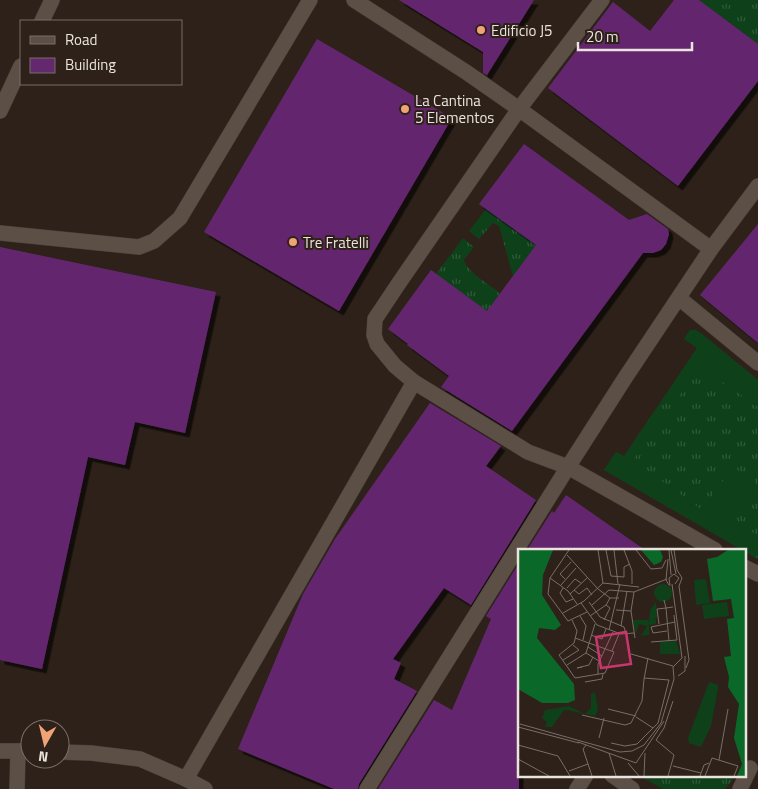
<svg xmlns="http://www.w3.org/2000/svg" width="758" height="789" font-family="'Titillium Web',sans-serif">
	<defs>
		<pattern id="grass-tufts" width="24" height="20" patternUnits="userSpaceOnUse" patternTransform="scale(1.25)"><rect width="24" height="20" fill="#0e401a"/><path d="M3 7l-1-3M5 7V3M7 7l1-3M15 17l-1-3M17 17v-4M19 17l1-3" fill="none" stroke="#315b3b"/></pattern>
		<filter id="shadow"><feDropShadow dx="4.5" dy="4.5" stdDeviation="0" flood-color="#0009"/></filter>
	</defs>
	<rect width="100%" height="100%" fill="#2d2119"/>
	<g fill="url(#grass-tufts)">
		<path d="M699,0H758V44Z"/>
		<path d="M486,209L536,245L513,276L499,226L493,223L479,239L469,231Z"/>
		<path d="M463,238L474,247L464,260C467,272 490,285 500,293L487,311L436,274Z"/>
		<path d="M690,330H695L702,334L758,380V559L744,551V550H742L604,470L616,452L624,456L697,348L684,339Z"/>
		<path d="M638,775H727L733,779L725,789H663Z"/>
	</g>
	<g fill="#0e401a">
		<path d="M690,330H695L702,334L758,380V407L700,366L675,402L666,395L697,348L684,339Z"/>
		<path d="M654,412L663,418L633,460L702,510L733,467L756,482L731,517L758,536V554L755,558L744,551V550H742L604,470L616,452L624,456Z"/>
	</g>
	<g fill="#63286e" filter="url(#shadow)">
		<path d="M399,0H534L487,75L483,73V52Z"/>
		<path d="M674,0H699L758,44V81L678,186L548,88L613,2L650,31Z"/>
		<path d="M317,39L452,118L339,311L204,232Z"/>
		<path d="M524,144L629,220L647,214L668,229L669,234L666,244L661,250L653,253H643L512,431L441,387L449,376L407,345L408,344L388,329L431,270L487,311L536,245L479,204Z"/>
		<path d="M758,224V343L700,295Z"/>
		<path d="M0,247L216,292L185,433L135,422L125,465L88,457L42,669L0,660Z"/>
		<path d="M430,403L501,446L486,466L536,500L471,605L444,588L393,659L401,663L394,679L417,691L359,784L358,789H334L238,749L303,594L335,539Z"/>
		<path d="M566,495L645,550H527L552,511L554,513Z"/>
		<path d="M519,563V789H378L434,700L452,710L491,619L486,616Z"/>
	</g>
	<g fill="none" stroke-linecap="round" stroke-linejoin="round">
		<g stroke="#483f38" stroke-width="16">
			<g id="street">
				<path d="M354,0L466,72L519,109L711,249"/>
				<path d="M602,0L519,109L399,283L375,319L374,335L377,344L395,366L414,382L528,452L568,467L715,550"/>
				<path d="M42,21L52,0"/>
				<path d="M0,111L21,66"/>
				<path d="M0,233L139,247L154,241L180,218L310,0"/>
				<path d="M679,298L758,363"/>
				<path d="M744,567L758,574"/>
				<path d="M0,751H30"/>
				<path d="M60,752L91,753L140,759L186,779L205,789"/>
				<path d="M612,775L632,789"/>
				<path d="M186,779L414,382"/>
				<path d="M17,789L18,751"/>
				<path d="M367,789L568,467L625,378L711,249L758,186"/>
				<path d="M577,789L586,775"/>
				<path d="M740,789L750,768"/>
			</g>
		</g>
		<use href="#street" stroke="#5c4f46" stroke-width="15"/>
	</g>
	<g fill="#efa377" stroke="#2d2119" stroke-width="2">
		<circle cx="481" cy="30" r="5"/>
		<circle cx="405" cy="109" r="5"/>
		<circle cx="293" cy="242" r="5"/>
	</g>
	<g text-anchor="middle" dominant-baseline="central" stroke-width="4" stroke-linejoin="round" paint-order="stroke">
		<g font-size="15" fill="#ebe3dd" stroke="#2d2119" text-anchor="start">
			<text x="491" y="30">Edificio J5</text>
			<text x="415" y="100">La Cantina<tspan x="415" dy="17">5 Elementos</tspan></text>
			<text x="303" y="242">Tre Fratelli</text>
		</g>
	</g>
	<g transform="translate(518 549)">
		<rect width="228" height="228" fill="#2d2119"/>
		<path d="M136 44a9 9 0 1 1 18 0a9 9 0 1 1-18 0ZM138,53L139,69L132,71L138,70V75L131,76V86L123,87L129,77L121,75L118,85L115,71H130L131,74L132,61ZM158,92L162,105H142V93ZM77,143L80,161L77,167L67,165L49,161H46L34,178H27L29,173L24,169L27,161L51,157L67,165L73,159V145Z" fill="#0e401a"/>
		<path d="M0,1H35L25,26L24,46L43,76L37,81L21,79L19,89L56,135L57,151L50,154H24L0,140ZM123,1H142L145,8L143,13L136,16ZM210,1H227V227H219L224,215L216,189L221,155L210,138L211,128L206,108L213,107L209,70L216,69L213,50L195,52L189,10L199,8Z" fill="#0a6929"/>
		<path d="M188,30L192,54L178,56L176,31ZM209,53L211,67L186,70L184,56ZM191,133L200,136V140L193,177L183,198L171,194L170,189Z" fill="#0e401a"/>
		<path fill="none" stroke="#796f67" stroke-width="1" d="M51,1L32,29L30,45L50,72L69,63M88,1L93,27L106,28V18L112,15M96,1L100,35M106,1L114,22V35M118,1L133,20L144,19L148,11M151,1L153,26M153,1L158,25M156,1L159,21L164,29L161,37L171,111L168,119M49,6L80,40L92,49H101M150,10L148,31L151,36M32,29L50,42L59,55M47,30L42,25L53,13M85,34L121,38M43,36L58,19M152,37L151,29L156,25L161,29L157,35M45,39L42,44L48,53L55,50M49,39L57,30L63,34M56,41L61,45L69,39L74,46M52,45L69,29M71,53L82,68L106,78L108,85M63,54L79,76L103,85L116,84M74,56L91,41L116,43M98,61L113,62M45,64L66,52L85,34L80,1M156,66L159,91M62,67L68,77L65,91M72,67L88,56L92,49M54,71L59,82L56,94L41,106L57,129L87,124L96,103L57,89M86,71L92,59L88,56M141,75L139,60L148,59L146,51M103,77L109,42M91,81L102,35M149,82L135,84L133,78L157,73M73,86L84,90L88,80M117,89L113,62L116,43L149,30M151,92L148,59L155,58M133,93L159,91M70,98L84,107M94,102L101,85M68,104L81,112M113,105L155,117M45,111L61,101L55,96M49,116L68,104L77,75M64,118L59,119L71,116L75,108M80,125V115L95,83M160,127L167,122V107M126,130L130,109M67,133L84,130L85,125M90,160L118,167M64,166L107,176L113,174L124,152L126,130M118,168L135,179M2,175L102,203L114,202L126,196L143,174L156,130L155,118L164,109L154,35M0,178L61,194M81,189L86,169M60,193L118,214L146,172M93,194L107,197L119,195L140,174L151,131L126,129M0,196L40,207L52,227M68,196L65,200L74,227M91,204L98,227M0,210L31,227M201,211L210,160M110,214L121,227M155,217L183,224M51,222L70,215M126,227L127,204M150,227L156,206L138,191L146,179L155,152M182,227L186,216L191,214M187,227L194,209L220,217L216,227"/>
		<path fill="#c8366e" fill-opacity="0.15" stroke="#c8366e" stroke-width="2.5" d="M108,83L113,115L83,119L78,88Z"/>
		<rect width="228" height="228" fill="none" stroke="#ebe3dd" stroke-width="2.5"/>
	</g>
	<rect x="20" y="20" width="162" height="65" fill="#2d2119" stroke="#796f67"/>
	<rect x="30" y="36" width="25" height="8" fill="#5c4f46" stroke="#796f67"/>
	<text x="65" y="45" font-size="15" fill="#ebe3dd">Road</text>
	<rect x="30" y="58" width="25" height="15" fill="#63286e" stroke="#796f67"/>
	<text x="65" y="70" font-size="15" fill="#ebe3dd">Building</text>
	<g transform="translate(45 744) rotate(188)"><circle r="24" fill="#2d2119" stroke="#796f67"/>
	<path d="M0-4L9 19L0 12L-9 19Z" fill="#efa377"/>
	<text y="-8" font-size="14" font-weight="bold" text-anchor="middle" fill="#ebe3dd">N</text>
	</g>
	<path d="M578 42v8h114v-8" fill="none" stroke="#ebe3dd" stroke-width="2.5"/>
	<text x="586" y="42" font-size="15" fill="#ebe3dd" stroke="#2d2119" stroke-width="4" paint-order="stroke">20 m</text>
</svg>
